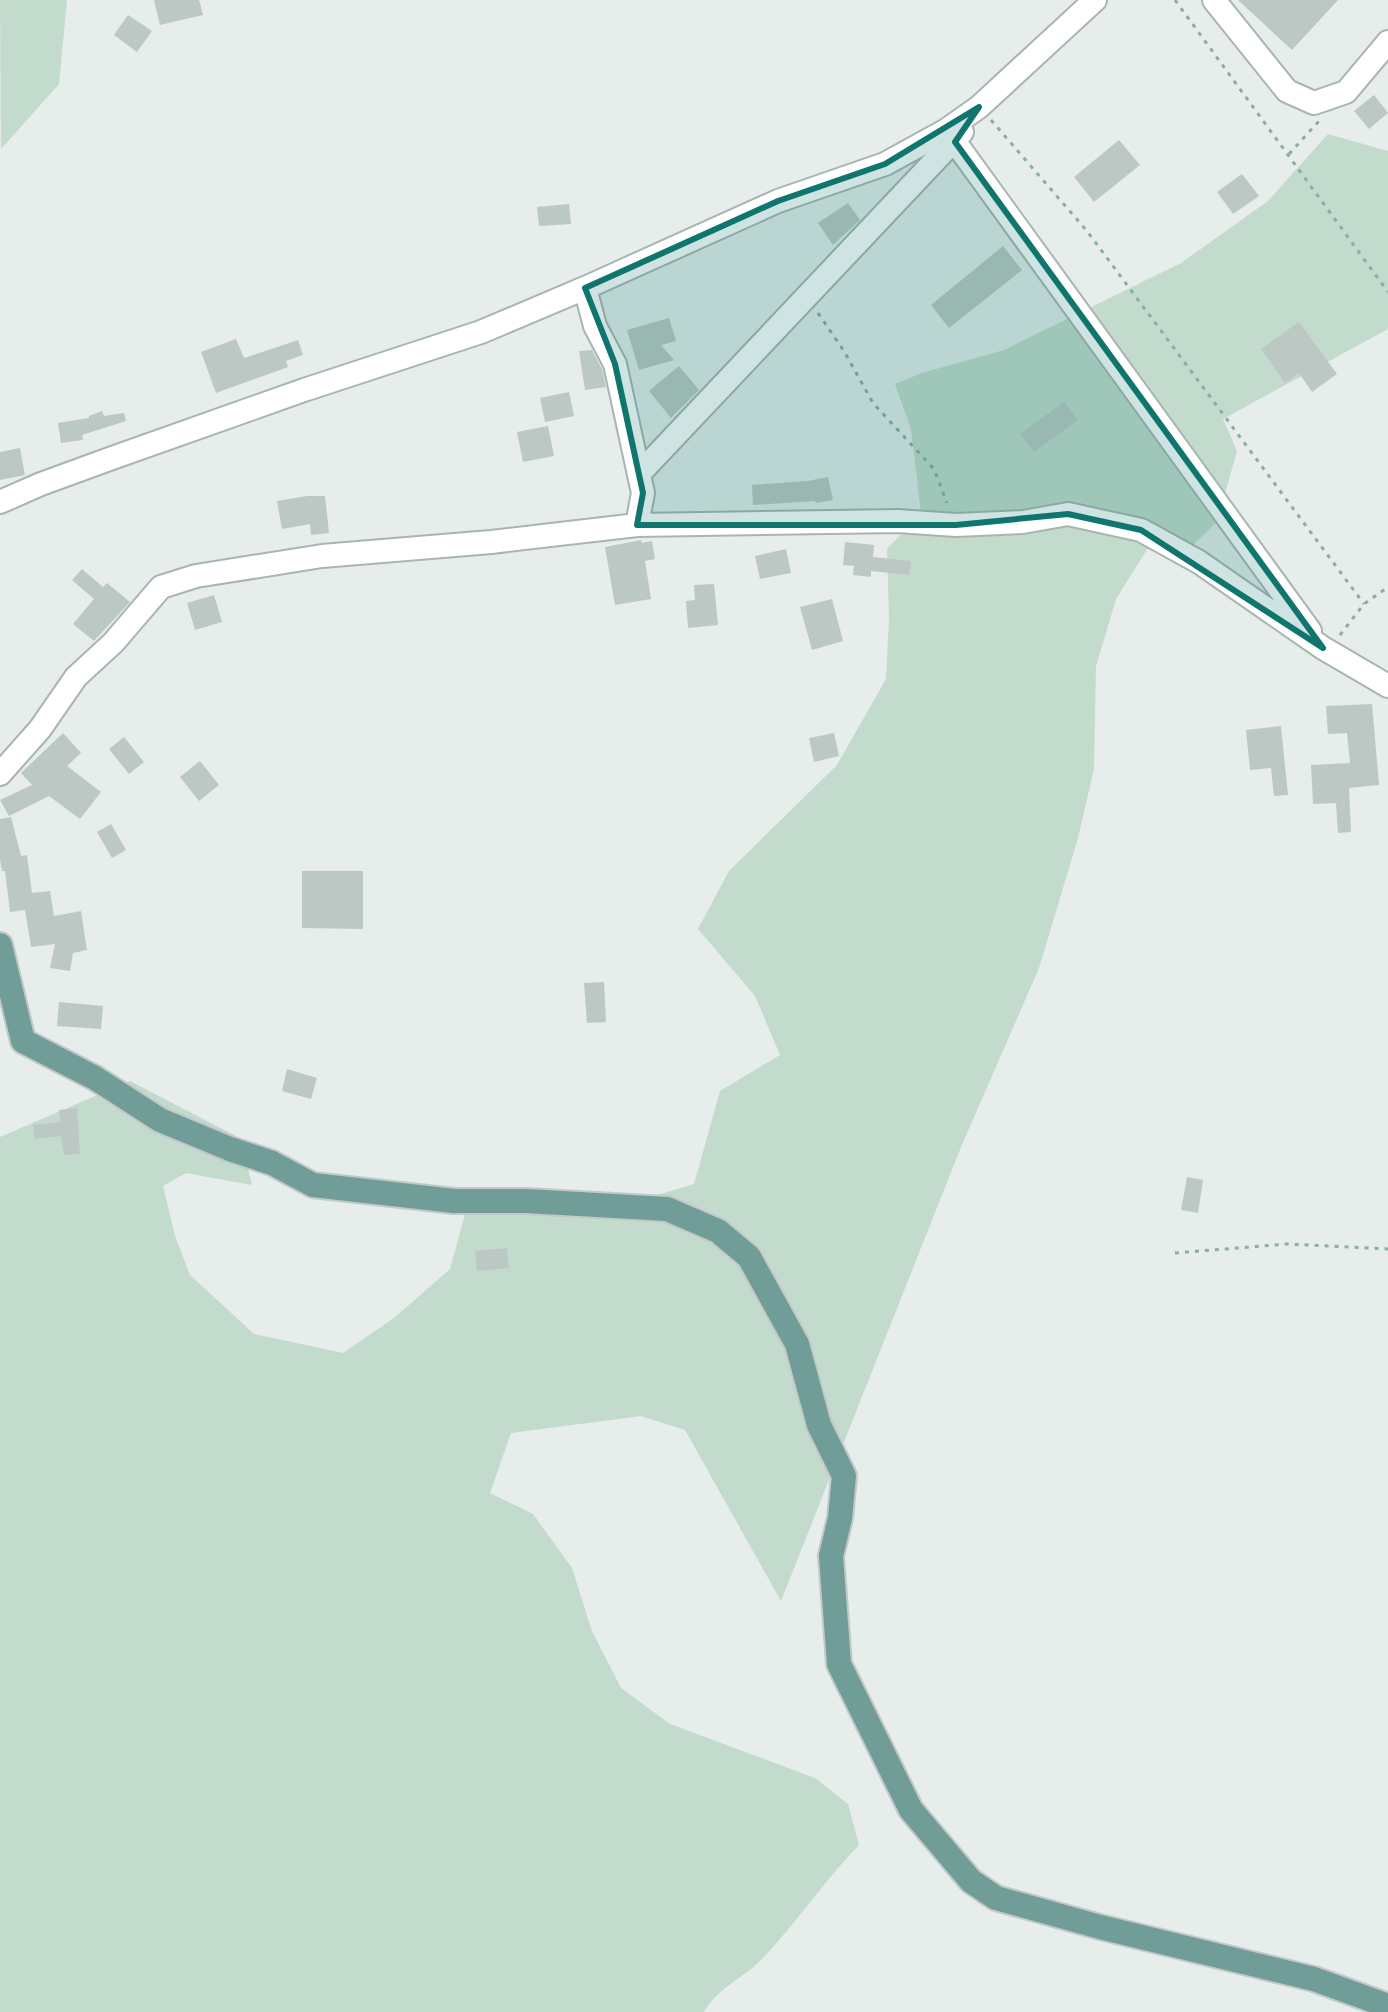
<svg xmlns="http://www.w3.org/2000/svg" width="1388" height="2012" font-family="Lato,sans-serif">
	<rect width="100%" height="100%" fill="#e6edeb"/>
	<g fill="#c2dbcc">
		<path d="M0,0H67L59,84L1,149Z"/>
		<path d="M1328,134L1388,151V329L1223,419L1237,451L1217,522L1192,546L1153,540L1116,599L1096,666L1094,769L1078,838L1039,968L961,1147L781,1601L685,1430L641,1416L511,1433L490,1493L533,1514L572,1568L592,1631L621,1688L670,1724L815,1778L848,1804L859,1845C824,1881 797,1922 763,1958C743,1979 719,1986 704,2012H0V1137L130,1081L234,1135L247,1165L252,1185L186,1173L163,1186L175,1236L190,1275L254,1334L343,1353L394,1318L450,1269L467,1207L590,1215L694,1184L720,1091L780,1055L755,996L698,929L729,871L837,765L886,679L889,619L887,549L921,513L911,429L895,384L922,373L1004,350L1181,263L1268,201Z"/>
	</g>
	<g fill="#bcc8c4">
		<path d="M154,0H199L203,15L160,25Z"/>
		<path d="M1238,0H1338L1292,50Z"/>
		<path d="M128,15L152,31L137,52L114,35Z"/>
		<path d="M1374,95L1388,113L1369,129L1354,111Z"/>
		<path d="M1119,140L1140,165L1094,202L1074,177Z"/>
		<path d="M1242,174L1259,196L1233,214L1217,192Z"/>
		<path d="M848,203L860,220L833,245L818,223Z"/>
		<path d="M569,204L571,224L539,226L537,207Z"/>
		<path d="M1003,246L1022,270L949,328L931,305Z"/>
		<path d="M669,318L676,341L661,345L674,360L639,370L627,330Z"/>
		<path d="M1299,322L1337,374L1312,392L1299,373L1285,383L1261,349Z"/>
		<path d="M236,339L244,358L298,340L303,355L286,361L288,367L216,393L201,352Z"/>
		<path d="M592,350L602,369L606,387L585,390L579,351Z"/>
		<path d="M679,366L699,390L671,418L649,391Z"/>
		<path d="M569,392L574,416L545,422L540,398Z"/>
		<path d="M1064,402L1078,420L1034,452L1020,434Z"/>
		<path d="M102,411L104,416L124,413L126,421L82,435L83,440L61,443L58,423L89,418V416Z"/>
		<path d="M548,426L554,456L523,462L517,432Z"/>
		<path d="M20,448L25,475L0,480V452Z"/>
		<path d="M828,477L833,500L816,503L815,501L753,505L752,485L808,481Z"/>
		<path d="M307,496H325L329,533L311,535L310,524L282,529L277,501Z"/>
		<path d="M641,540L642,543L652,541L655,559L645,561L651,599L615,605L605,547Z"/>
		<path d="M845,542L874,545L873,557L911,561L909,575L871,571V577L853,575L854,566L843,565Z"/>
		<path d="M786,549L791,573L760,579L755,556Z"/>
		<path d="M82,569L103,587L107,583L130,602L94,641L73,624L94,599L72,580Z"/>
		<path d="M714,584L718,625L688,628L686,601L695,600L694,585Z"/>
		<path d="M214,595L222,622L195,630L187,603Z"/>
		<path d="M832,599L843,641L812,650L800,607Z"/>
		<path d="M1372,704L1379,785L1349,788L1351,832L1338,833L1336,803L1313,804L1311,765L1350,763L1347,733L1328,734L1326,706Z"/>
		<path d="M1281,726L1288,795L1274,796L1271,768L1250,770L1246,730Z"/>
		<path d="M63,733L81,753L67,766L101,792L80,819L49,796L9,816L0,800L32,785L21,773Z"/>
		<path d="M834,733L839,756L814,762L809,738Z"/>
		<path d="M124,737L144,762L129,774L109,749Z"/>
		<path d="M200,761L219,785L199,801L180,777Z"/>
		<path d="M11,817L21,856L27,855L32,893L50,891L54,916L81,911L87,950L73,953L70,971L50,968L55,944L31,947L25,910L10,912L5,871H2L0,860V819Z"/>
		<path d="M111,824L126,850L112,858L97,832Z"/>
		<path d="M302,871H363V929L302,928Z"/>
		<path d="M604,982L606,1022L587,1023L584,983Z"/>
		<path d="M59,1002L103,1006L101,1029L57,1026Z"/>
		<path d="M287,1069L317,1078L311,1099L282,1091Z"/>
		<path d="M77,1108L80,1154L64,1155L61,1136L35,1139L33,1125L60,1122L59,1110Z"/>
		<path d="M1187,1177L1203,1180L1198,1213L1181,1210Z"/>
		<path d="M507,1248L509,1268L477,1271L475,1251Z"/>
	</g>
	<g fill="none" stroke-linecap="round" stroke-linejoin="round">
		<g stroke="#a9b5b2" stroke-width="26">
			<g id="minor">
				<path d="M1214,0L1287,91L1314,103L1346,92L1388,42"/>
				<path d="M955,142L1310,631"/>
				<path d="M585,288L595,326L615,364L643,493L637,525"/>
				<path d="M639,474L962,132"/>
				<path d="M0,502L41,484L115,457L304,390L481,332L585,288L778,201L885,164L945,131L979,107L1095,0"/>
				<path d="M0,774L40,729L76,677L113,643L161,587L196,576L322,556L491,542L637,525L898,521L956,525L1023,522L1068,514L1141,530L1199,562L1323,648L1388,686"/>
			</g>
		</g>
		<g stroke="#c3c9c8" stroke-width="28">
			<path id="major" d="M0,945L23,1041L95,1078L160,1120L230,1149L272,1163L313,1185L454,1201H526L667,1209L718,1231L749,1257L797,1344L819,1425L844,1476L840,1518L831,1556L839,1664L911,1810L971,1881L996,1898L1100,1927L1314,1979L1388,2006"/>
		</g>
		<g stroke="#8aada6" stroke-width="3" stroke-dasharray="4 6" stroke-linecap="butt">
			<path d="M1175,0L1388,292"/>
			<path d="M991,120L1087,231L1364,604"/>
			<path d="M1289,154L1319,121"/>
			<path d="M818,313L844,351L873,403L934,469L947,503"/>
			<path d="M1340,635L1364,604L1388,587"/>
			<path d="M1175,1253L1287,1244L1388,1249"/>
		</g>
		<use href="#minor" stroke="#fff" stroke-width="22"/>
		<use href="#major" stroke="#709d97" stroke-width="24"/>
	</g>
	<path fill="#0f766e" fill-opacity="0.2" stroke="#0f766e" stroke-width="6" stroke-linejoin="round" d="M979,107L955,142L1323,648L1141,530L1068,514L956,525H637L643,493L615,364L585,288L778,201L885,164Z"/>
</svg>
